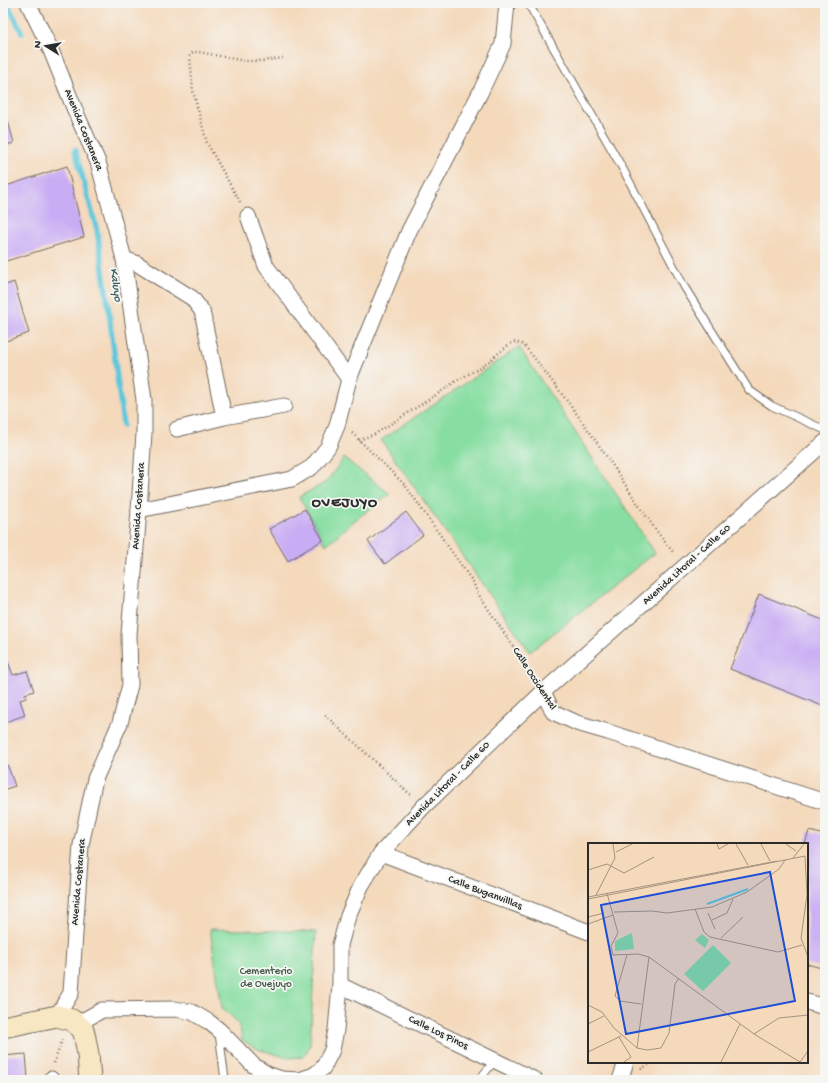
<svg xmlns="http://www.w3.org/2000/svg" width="828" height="1083" font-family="'Gochi Hand',sans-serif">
	<rect width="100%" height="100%" fill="#f6f6f2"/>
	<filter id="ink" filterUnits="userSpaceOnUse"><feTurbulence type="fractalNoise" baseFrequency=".025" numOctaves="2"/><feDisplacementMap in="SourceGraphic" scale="8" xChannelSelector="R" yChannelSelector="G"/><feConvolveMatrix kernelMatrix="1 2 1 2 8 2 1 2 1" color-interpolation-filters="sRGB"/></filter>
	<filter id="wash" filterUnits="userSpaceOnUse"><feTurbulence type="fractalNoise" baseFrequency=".012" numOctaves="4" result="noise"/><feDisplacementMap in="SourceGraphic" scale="16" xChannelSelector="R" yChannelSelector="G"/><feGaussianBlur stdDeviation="0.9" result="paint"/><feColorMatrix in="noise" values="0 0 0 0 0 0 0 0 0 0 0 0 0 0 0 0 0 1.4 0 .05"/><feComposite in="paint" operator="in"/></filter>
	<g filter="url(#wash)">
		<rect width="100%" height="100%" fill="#f4d9bb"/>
		<g fill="#88dea2" stroke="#5a8466">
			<path d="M519,347L655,553L530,652L381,440Z"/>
			<path d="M344,458L390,494L354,521L326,545L299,497L326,482Z"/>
			<path d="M210,929L316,932L310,1046L303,1057L288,1058L257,1049L242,1040C240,1023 236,1019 222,1009Z"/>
		</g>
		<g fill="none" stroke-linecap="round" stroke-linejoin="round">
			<g stroke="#5fc7dc" stroke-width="5.5">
				<path d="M7,3L22,33"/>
				<path d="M75,150L97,230L108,304L123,425"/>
			</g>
		</g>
		<g id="blocks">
			<g fill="#c9adf4">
				<path d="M8,121L14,143L3,146V122Z"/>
				<path d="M67,166L84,237L3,262V187Z"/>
				<path d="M14,282L29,333L3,342V286Z"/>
				<path d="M305,509L323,540L288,561L269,529Z"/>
				<path d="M406,512L423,535L385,564L368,541Z"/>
				<path d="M759,594L825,621V707L730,669Z"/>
				<path d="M3,649L13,675L27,671L34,691L25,694L26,698L20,700L25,715L3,723Z"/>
				<path d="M7,764L15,786L3,790V765Z"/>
				<path d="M809,831L825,835V969L807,964V844H805Z"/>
				<path d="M26,1054L28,1080H3V1056Z"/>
			</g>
		</g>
	</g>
	<g filter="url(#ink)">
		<use href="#blocks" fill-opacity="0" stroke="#71685d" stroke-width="1"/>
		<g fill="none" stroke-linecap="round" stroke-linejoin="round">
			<g stroke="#71685d" stroke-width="9">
				<g id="lane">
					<path d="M528,3L624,171L685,288L749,390L772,406L825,430"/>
					<path d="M219,1033L225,1080"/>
					<path d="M479,1080L495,1060"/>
				</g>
			</g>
			<g stroke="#71685d" stroke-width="17">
				<g id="street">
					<path d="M28,3L50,48L77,115L98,162L124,259L144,400V433L139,510L129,635L130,685L120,723L95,779L81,845L71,993L57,1016"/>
					<path d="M248,216L266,266L349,379"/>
					<path d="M124,259L136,263L192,298L202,311L224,417"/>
					<path d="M177,429L224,417L284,406"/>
					<path d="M139,510L292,479L312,467L328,447L337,426L349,379L409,231L480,93L503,44L507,3"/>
					<path d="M543,692L553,712L577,723L608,732L825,802"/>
					<path d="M381,853L589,932"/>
					<path d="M340,985L535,1080"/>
					<path d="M807,1002L825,1007"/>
					<path d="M77,1024L102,1010L175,1009L192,1012L209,1022L219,1030L253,1065L267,1074L282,1079L299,1080L314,1075L323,1068L332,1050L336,1030L340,985V945L348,916L361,886L381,853L424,806L543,692L825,442"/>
					<path d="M51,1079V1080"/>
					<path d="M620,1080L626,1062"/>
				</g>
			</g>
			<g stroke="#71685d" stroke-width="23">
				<path id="secondary" d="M3,1027L57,1016L72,1020L83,1030L85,1038L88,1054L90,1080"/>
			</g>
			<g stroke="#71685d" stroke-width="2.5" stroke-dasharray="1 3" stroke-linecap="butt">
				<path d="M240,202L207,143L193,91L190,56L193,52H199L245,61H263L283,58"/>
				<path d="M352,433L405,485L473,582L477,592L534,678"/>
				<path d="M359,440L375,434L439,393L456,381L485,365L495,356L510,344L515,342L524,345C555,384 584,423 611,463C631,493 651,526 674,553"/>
				<path d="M325,715L411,795"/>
				<path d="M54,1063L61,1043L62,1037"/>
				<path d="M641,1069L653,1062"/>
			</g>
			<use href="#lane" stroke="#fff" stroke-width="7"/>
			<use href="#street" stroke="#fff" stroke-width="15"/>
			<use href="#secondary" stroke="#f7e8c3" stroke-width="21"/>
		</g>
	</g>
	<g text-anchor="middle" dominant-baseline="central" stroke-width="3.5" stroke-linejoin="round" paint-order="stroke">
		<g font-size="11" fill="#2b2b2b" stroke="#f6f6f2">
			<text transform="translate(83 130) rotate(68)">Avenida Costanera</text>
			<text transform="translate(139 506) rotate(-86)">Avenida Costanera</text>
			<text transform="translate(687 565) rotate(-42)">Avenida Litoral - Calle 60</text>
			<text transform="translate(534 679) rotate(57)">Calle Occidental</text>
			<text transform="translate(448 784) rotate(-45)">Avenida Litoral - Calle 60</text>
			<text transform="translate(79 882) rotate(-85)">Avenida Costanera</text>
			<text transform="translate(485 893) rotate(21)">Calle Buganvilllas</text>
			<text transform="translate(438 1033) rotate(26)">Calle Los Pinos</text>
		</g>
		<g font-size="11" fill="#425849" stroke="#f6f6f2">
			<text x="266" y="972">Cementerio<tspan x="266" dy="13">de Ovejuyo</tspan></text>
		</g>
		<g font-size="12" font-style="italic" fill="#3b5a60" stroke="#f6f6f2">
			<text transform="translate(115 285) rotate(82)">Kaluyo</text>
		</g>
		<g font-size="15" font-weight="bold" letter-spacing="1" fill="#2b2b2b" stroke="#f6f6f2">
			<text x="345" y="503">OVEJUYO</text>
		</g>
	</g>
	<g transform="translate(588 843)">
		<rect width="220" height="220" fill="#f4d9bb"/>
		<path d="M44,90L46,106L27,108V98ZM114,91L121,97L117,105L107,97ZM125,102L143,120L115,148L96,131Z" fill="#88dea2"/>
		<path fill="none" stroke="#5fc7dc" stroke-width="2" d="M119,61L160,46"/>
		<path fill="none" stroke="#a49381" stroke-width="1" d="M129,1L131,6L140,1M148,1L160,22M173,1L182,18M198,1L208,8M28,9L44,1M205,15L216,1M0,27L19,21L36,30L66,14M8,52L27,15L25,1M0,54L189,18M0,56L217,13L219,52L213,95L220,114M107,66L116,89L122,94L190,109L214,102M26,69L64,68L79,70L124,64L159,49L191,26L197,17M120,70L127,86M25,72L30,90L23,103L25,112L50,111L61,114L166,191L212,219M0,74L16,70M124,77L139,70L145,56M0,81L25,72L19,50M133,95L155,74M39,112L27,153L32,158L53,161M0,162L14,169L26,185L49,205L59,207L73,205L81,190L87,141L91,135M0,181L16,173M166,191L191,175L220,172M31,194L43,214L36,219M49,205L61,114M0,209L33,193M133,219L152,181M212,219L220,208"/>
		<path fill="#1d4ed8" fill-opacity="0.15" stroke="#1d4ed8" stroke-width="2" d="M182,29L207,158L38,191L13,62Z"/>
		<rect width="220" height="220" fill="none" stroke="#2b2b2b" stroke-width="2"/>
	</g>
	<rect width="828" height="1083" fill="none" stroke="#f6f6f2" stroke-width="16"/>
	<g transform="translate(46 46) rotate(281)" stroke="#f6f6f2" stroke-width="3" paint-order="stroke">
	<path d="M0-3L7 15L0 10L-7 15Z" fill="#2b2b2b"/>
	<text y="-6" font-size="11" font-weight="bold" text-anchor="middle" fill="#2b2b2b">N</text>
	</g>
</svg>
